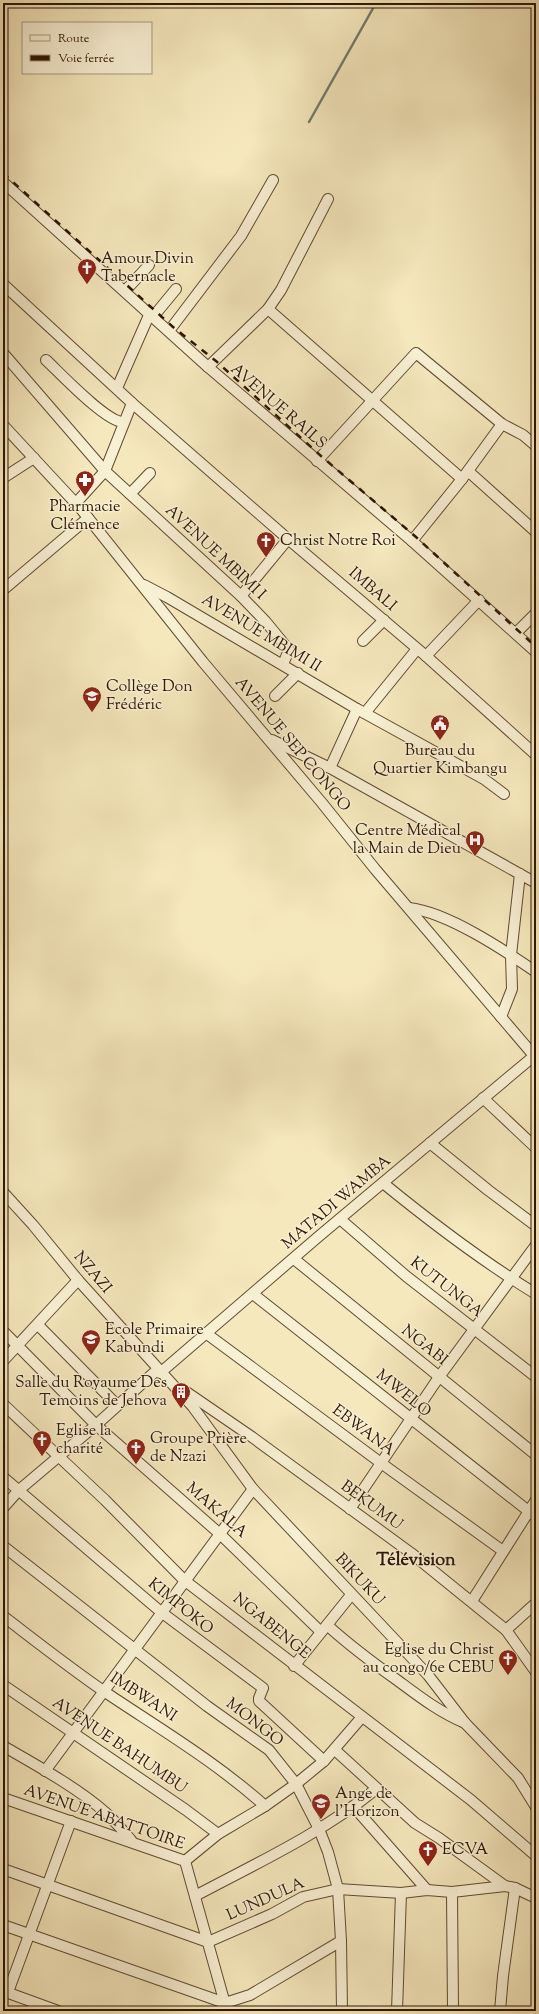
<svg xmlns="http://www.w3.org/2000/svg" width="539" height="2014" font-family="'Sorts Mill Goudy',serif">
	<rect width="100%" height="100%" fill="#f5e8bc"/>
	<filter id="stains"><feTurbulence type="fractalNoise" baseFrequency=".005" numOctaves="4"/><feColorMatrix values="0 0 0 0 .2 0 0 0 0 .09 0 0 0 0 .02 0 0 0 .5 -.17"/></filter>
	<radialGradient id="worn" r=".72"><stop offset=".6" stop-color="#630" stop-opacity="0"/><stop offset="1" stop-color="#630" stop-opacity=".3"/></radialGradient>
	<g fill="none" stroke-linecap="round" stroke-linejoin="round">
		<path stroke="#717b6f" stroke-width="2.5" d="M309,122L376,3"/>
		<g stroke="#604a33" stroke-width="12">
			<g id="minor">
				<path d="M3,182L208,367L412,541L536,652"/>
				<path d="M3,284L132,403L288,539L426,656L536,755"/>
				<path d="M125,291L149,265"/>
				<path d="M268,309L462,479"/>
				<path d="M153,317L176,289"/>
				<path d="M169,331L241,236L273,180"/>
				<path d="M3,353L105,471L241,596L266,622L289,650L283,664"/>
				<path d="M46,360C61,374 105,421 123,422"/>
				<path d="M208,367L268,309L281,290L328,199"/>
				<path d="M117,388L150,313"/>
				<path d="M3,425L81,509L203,662L322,803L375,869L536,1058"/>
				<path d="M317,461L416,353L502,424L523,435L536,446"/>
				<path d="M468,471L536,532"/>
				<path d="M3,478L34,458"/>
				<path d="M130,494L150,473"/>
				<path d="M75,504L105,471L132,403"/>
				<path d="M412,541L462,479L502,424"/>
				<path d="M144,585L167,597L357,709L484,779L504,794"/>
				<path d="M3,590L88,518"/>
				<path d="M241,596L288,539"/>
				<path d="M516,633L536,613"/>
				<path d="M363,641L384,620"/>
				<path d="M426,656L479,600"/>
				<path d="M275,696L298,673"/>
				<path d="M365,713L417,649"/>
				<path d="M272,740L330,768L536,883"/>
				<path d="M330,768L357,709"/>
				<path d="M409,908C447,912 504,950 536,972"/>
				<path d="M501,1017L512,989L511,955L520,874"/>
				<path d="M483,1098L536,1148"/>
				<path d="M430,1143L488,1190L536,1226"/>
				<path d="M383,1183C432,1223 482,1261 536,1294"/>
				<path d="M3,1192L33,1225L78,1280L193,1407L253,1489L428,1675L465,1723L518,1778L536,1807"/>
				<path d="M340,1219L406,1276L536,1377"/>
				<path d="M294,1259L536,1455"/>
				<path d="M253,1294L536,1517"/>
				<path d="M38,1325L117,1405"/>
				<path d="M3,1331L96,1425L220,1534L321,1632"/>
				<path d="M207,1334L381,1463L503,1551"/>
				<path d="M3,1361L78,1280"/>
				<path d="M160,1373L318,1237L534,1056"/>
				<path d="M182,1389L252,1437L411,1553L506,1630L536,1672"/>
				<path d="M3,1404L105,1500L184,1580L471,1800L536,1856"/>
				<path d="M3,1477L161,1612L263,1688L259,1698V1701L324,1761"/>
				<path d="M3,1508L19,1490L96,1425L157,1370"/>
				<path d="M350,1509L439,1377L536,1245"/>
				<path d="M3,1546L207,1706L269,1750L296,1784L319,1829L328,1852L338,1889L341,1941L342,2011"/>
				<path d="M472,1601L536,1500"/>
				<path d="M3,1616C37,1642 70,1668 105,1692C160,1729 216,1762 265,1806"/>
				<path d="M327,1625C349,1645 373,1663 397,1680C420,1697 439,1712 465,1723"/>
				<path d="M506,1630L536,1603"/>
				<path d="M294,1666L351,1595"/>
				<path d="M3,1685L186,1810L218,1834"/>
				<path d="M3,1746C36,1765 78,1788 106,1813C115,1821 123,1831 131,1840"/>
				<path d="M335,1750L415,1823L439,1838L505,1886L515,1888L536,1898"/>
				<path d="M45,1771L253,1489"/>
				<path d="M3,1798L185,1861L227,2011"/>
				<path d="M354,1807L427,1890"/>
				<path d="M185,1861L218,1834L265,1806L296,1784L324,1761L362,1717"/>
				<path d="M3,1869L208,1942L272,1914L303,1897L338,1889L401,1893L427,1890L452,1892L505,1886"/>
				<path d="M452,1892L453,2011"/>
				<path d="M195,1896C257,1863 322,1833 376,1789"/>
				<path d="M3,1925L225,2003L250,1995L341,1941"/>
				<path d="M3,1991L58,2011"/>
				<path d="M8,1992L71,1821"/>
				<path d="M397,2011L401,1893"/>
				<path d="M500,2011L503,1976L515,1888"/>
			</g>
		</g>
		<use href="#minor" stroke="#f8f0d3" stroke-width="10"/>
		<path stroke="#2e1605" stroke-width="2.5" stroke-dasharray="7 7" stroke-linecap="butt" d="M3,173L173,327L216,361L321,456L416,537L536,647"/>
	</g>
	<defs>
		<g id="church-pin" transform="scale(1)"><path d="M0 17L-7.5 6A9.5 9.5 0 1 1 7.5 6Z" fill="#8f2418" stroke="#f8f0d3"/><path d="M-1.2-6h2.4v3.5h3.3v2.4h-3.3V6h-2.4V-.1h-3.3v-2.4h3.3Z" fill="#fff"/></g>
		<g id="pharmacy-pin" transform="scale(1)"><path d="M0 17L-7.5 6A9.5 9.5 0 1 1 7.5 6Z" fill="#8f2418" stroke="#f8f0d3"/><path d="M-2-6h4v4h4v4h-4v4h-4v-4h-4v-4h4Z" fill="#fff"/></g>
		<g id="school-pin" transform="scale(1)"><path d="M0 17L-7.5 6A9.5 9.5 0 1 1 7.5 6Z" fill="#8f2418" stroke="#f8f0d3"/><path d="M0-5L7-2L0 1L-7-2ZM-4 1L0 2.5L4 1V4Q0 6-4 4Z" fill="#fff"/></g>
		<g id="civic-pin" transform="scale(1)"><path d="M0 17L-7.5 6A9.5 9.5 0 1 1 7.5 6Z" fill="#8f2418" stroke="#f8f0d3"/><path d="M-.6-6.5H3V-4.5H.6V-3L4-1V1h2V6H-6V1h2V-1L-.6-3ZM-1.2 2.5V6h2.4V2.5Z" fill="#fff"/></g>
		<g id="hospital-pin" transform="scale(1)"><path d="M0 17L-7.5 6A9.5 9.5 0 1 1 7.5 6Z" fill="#8f2418" stroke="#f8f0d3"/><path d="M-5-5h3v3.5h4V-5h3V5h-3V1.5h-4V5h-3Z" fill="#fff"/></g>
		<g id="building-pin" transform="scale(1)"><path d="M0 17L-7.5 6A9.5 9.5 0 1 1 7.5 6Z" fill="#8f2418" stroke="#f8f0d3"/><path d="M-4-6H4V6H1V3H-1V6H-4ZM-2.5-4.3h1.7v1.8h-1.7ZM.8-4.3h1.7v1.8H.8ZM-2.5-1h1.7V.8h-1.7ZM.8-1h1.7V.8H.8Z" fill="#fff"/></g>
		<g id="university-pin" transform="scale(1)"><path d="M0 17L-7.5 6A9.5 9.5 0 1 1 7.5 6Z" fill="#8f2418" stroke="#f8f0d3"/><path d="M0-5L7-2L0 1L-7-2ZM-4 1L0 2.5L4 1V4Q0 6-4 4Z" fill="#fff"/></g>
	</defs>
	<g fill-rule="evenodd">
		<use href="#church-pin" x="87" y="268"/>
		<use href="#pharmacy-pin" x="85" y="480"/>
		<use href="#church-pin" x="266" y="541"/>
		<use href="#school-pin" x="92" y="696"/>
		<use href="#civic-pin" x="440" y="724"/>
		<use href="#hospital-pin" x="475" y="840"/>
		<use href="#school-pin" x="91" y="1339"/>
		<use href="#building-pin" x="181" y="1392"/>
		<use href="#church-pin" x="42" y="1440"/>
		<use href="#church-pin" x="136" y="1448"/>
		<use href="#church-pin" x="508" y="1659"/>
		<use href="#university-pin" x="321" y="1803"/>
		<use href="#church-pin" x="428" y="1850"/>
	</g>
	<g text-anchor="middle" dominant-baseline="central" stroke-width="3" stroke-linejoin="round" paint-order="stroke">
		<g font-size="16" fill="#2e1605" stroke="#f8f0d3" text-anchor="start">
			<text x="101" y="259">Amour Divin<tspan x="101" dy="18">Tabernacle</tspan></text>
			<text x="85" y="507" text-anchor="middle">Pharmacie<tspan x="85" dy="18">Clémence</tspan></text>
			<text x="280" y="541">Christ Notre Roi</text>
			<text x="106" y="687">Collège Don<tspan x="106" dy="18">Frédéric</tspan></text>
			<text x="440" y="751" text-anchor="middle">Bureau du<tspan x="440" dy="18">Quartier Kimbangu</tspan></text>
			<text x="461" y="831" text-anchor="end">Centre Médical<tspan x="461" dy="18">la Main de Dieu</tspan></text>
			<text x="105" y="1330">Ecole Primaire<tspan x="105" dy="18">Kabundi</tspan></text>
			<text x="167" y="1383" text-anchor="end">Salle du Royaume Des<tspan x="167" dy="18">Temoins de Jehova</tspan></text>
			<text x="56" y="1431">Eglise la<tspan x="56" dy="18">charité</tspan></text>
			<text x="150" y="1439">Groupe Prière<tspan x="150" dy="18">de Nzazi</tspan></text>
			<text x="494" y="1650" text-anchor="end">Eglise du Christ<tspan x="494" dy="18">au congo/6e CEBU</tspan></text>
			<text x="335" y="1794">Ange de<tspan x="335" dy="18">l'Horizon</tspan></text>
			<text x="442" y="1850">ECVA</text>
		</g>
		<g font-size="16" fill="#2e1605" stroke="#f8f0d3">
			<text transform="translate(278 407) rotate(41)">AVENUE RAILS</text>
			<text transform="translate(215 553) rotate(43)">AVENUE MBIMI I</text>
			<text transform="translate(372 590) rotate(41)">IMBALI</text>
			<text transform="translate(261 634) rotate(31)">AVENUE MBIMI II</text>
			<text transform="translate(292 745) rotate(50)">AVENUE SEP CONGO</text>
			<text transform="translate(337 1203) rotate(-40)">MATADI WAMBA</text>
			<text transform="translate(92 1273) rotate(50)">NZAZI</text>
			<text transform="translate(446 1288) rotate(38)">KUTUNGA</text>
			<text transform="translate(424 1346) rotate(39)">NGABI</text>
			<text transform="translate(403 1394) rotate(39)">MWELO</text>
			<text transform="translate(363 1431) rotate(37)">EBWANA</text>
			<text transform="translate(371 1506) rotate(36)">BEKUMU</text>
			<text transform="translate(216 1511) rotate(41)">MAKALA</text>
			<text transform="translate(359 1580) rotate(47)">BIKUKU</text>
			<text transform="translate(180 1607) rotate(39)">KIMPOKO</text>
			<text transform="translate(271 1627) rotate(39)">NGABENGE</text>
			<text transform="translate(143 1698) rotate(33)">IMBWANI</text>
			<text transform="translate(254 1723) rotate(38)">MONGO</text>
			<text transform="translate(119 1746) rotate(34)">AVENUE BAHUMBU</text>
			<text transform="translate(104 1818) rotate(19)">AVENUE ABATTOIRE</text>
			<text transform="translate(266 1900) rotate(-24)">LUNDULA</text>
		</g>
		<g font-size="18" font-weight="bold" fill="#2e1605" stroke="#f8f0d3">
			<text x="416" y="1561">Télévision</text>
		</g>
	</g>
	<rect width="539" height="2014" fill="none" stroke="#f5e8bc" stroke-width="16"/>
	<rect x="4" y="4" width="531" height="2006" fill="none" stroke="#2e1605" stroke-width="2"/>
	<rect x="8" y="8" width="523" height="1998" fill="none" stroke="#2e1605"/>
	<rect x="22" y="22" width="130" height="52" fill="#f8f0d3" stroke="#a79981"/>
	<rect x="30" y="35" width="20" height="6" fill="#f8f0d3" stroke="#a79981"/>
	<text x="58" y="42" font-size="12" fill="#2e1605">Route</text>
	<rect x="30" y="55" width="20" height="6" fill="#2e1605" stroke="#a79981"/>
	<text x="58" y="62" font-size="12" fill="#2e1605">Voie ferrée</text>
	<rect width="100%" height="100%" filter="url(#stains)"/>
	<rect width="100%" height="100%" fill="url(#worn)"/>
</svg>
